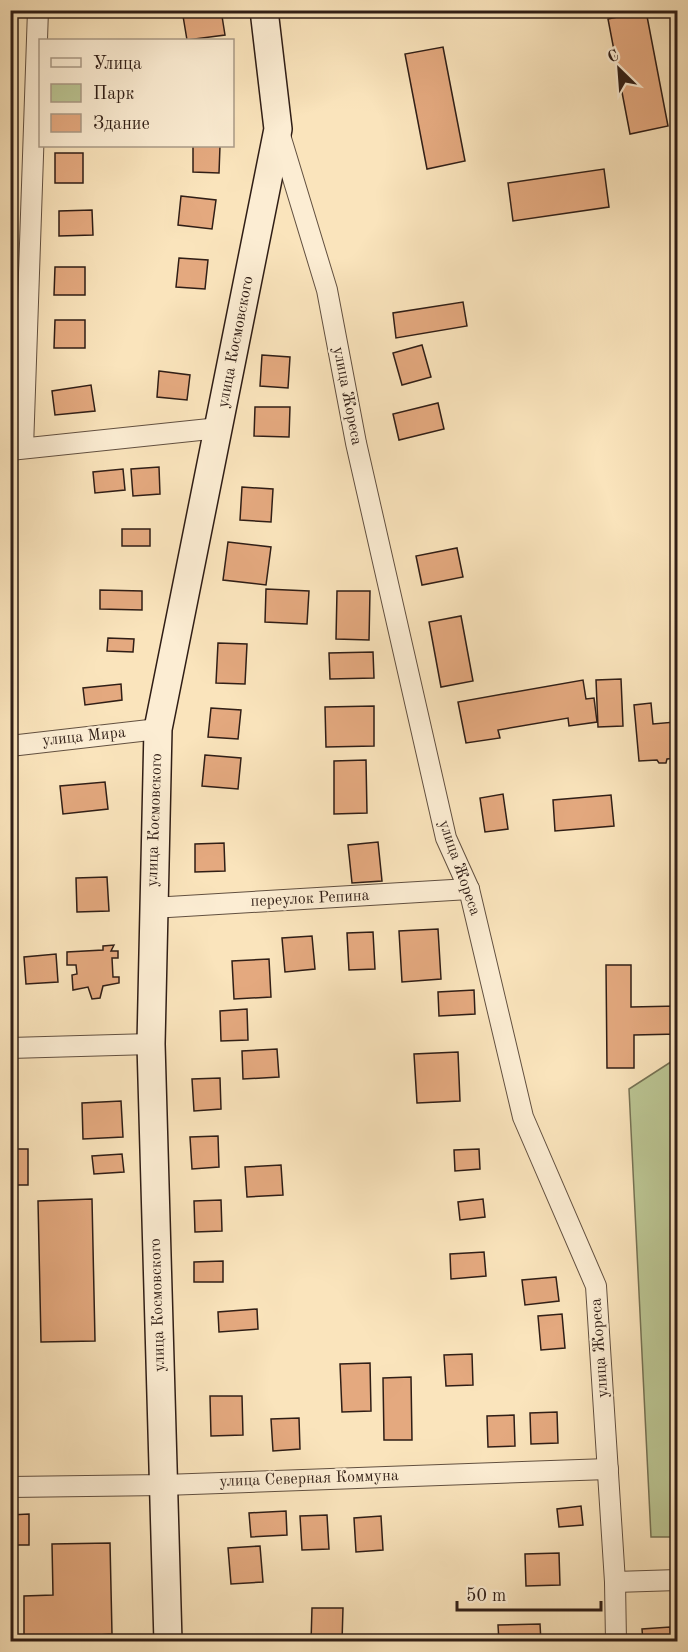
<svg xmlns="http://www.w3.org/2000/svg" width="688" height="1652" font-family="'Old Standard TT',serif">
	<rect width="100%" height="100%" fill="#fae4bc"/>
	<filter id="stains"><feTurbulence type="fractalNoise" baseFrequency=".00333" numOctaves="4"/><feColorMatrix values="0 0 0 0 .2 0 0 0 0 .09 0 0 0 0 .02 0 0 0 .5 -.17"/></filter>
	<radialGradient id="worn" r=".72"><stop offset=".6" stop-color="#630" stop-opacity="0"/><stop offset="1" stop-color="#630" stop-opacity=".3"/></radialGradient>
	<path fill="#bbc593" stroke="#767254" stroke-width="1.5" d="M677,1058V1537H651L629,1089Z"/>
	<g fill="#e4a97f" stroke="#301e16" stroke-width="1.5">
		<path d="M182,10H221L225,35L187,40Z"/>
		<path d="M646,11L668,126L630,134L608,19Z"/>
		<path d="M443,47L465,161L427,169L405,54Z"/>
		<path d="M193,146H220L219,173L193,172Z"/>
		<rect x="55" y="153" width="28" height="30"/>
		<path d="M604,169L609,207L513,221L508,183Z"/>
		<path d="M181,196L216,200L212,229L178,225Z"/>
		<path d="M92,210L93,235L59,236V211Z"/>
		<path d="M179,258L208,260L205,289L176,287Z"/>
		<path d="M55,267H85V295H54Z"/>
		<path d="M463,302L467,326L396,338L393,313Z"/>
		<path d="M55,320H85V348H54Z"/>
		<path d="M422,345L431,377L402,385L393,353Z"/>
		<path d="M262,355L290,357L288,388L260,386Z"/>
		<path d="M159,371L190,375L187,400L157,397Z"/>
		<path d="M91,385L95,411L55,415L52,391Z"/>
		<path d="M438,403L444,429L399,440L393,414Z"/>
		<path d="M255,407H290L289,437L254,436Z"/>
		<path d="M159,467L160,494L133,496L131,469Z"/>
		<path d="M123,469L125,490L95,493L93,472Z"/>
		<path d="M10,483H14L17,524H10Z"/>
		<path d="M242,487L273,489L271,522L240,520Z"/>
		<rect x="122" y="529" width="28" height="17"/>
		<path d="M228,542L271,547L266,585L223,580Z"/>
		<path d="M457,548L463,577L422,585L416,556Z"/>
		<path d="M266,589L309,591L307,624L265,622Z"/>
		<path d="M100,590L142,591V610L100,609Z"/>
		<path d="M337,591H370L369,640L336,639Z"/>
		<path d="M461,616L473,681L441,687L429,622Z"/>
		<path d="M108,638L134,639L133,652L107,651Z"/>
		<path d="M218,643L247,644L245,684L216,683Z"/>
		<path d="M373,652L374,678L330,679L329,653Z"/>
		<path d="M10,671L16,708L10,709Z"/>
		<path d="M621,679L623,726L598,727L596,680Z"/>
		<path d="M583,680L586,699L594,698L597,722L569,726L568,718L498,730L500,738L466,743L458,702Z"/>
		<path d="M121,684L122,700L85,705L83,688Z"/>
		<path d="M651,703L653,724L675,722L678,730V758L667,759L666,763H659L657,760L639,761L634,705Z"/>
		<path d="M374,706V746L326,747L325,707Z"/>
		<path d="M211,708L241,710L238,739L208,737Z"/>
		<path d="M205,755L241,758L238,789L202,786Z"/>
		<path d="M366,760L367,813L334,814V761Z"/>
		<path d="M105,782L108,809L63,814L60,786Z"/>
		<path d="M503,794L508,829L485,832L480,798Z"/>
		<path d="M611,795L614,826L555,831L553,800Z"/>
		<path d="M378,842L382,881L352,883L348,845Z"/>
		<path d="M224,843L225,871L195,872V844Z"/>
		<path d="M107,877L109,911L77,912L76,878Z"/>
		<path d="M438,929L441,979L402,982L399,931Z"/>
		<path d="M373,932L375,969L349,970L347,933Z"/>
		<path d="M312,936L315,969L285,972L282,938Z"/>
		<path d="M114,945L111,951H118V958H112L113,977H119V983L103,986L100,998L92,999L88,987L73,990L72,975L77,974L76,965H67V952L103,950V946Z"/>
		<path d="M56,954L58,982L26,984L24,957Z"/>
		<path d="M269,959L271,997L234,999L232,961Z"/>
		<path d="M606,965H631V1007L678,1006V1034L634,1035V1068H607Z"/>
		<path d="M474,990L475,1014L439,1016L438,992Z"/>
		<path d="M247,1009L248,1040L221,1041L220,1011Z"/>
		<path d="M277,1049L279,1077L243,1079L242,1051Z"/>
		<path d="M458,1052L460,1101L417,1103L414,1054Z"/>
		<path d="M220,1078L221,1109L194,1111L192,1079Z"/>
		<path d="M121,1101L123,1137L83,1139L82,1103Z"/>
		<path d="M218,1136L219,1167L192,1169L190,1137Z"/>
		<rect x="10" y="1149" width="18" height="36"/>
		<path d="M479,1149L480,1169L455,1171L454,1150Z"/>
		<path d="M122,1154L124,1172L94,1174L92,1156Z"/>
		<path d="M281,1165L283,1195L247,1197L245,1167Z"/>
		<path d="M92,1199L95,1341L41,1342L38,1201Z"/>
		<path d="M483,1199L485,1217L460,1220L458,1202Z"/>
		<path d="M221,1200L222,1231L195,1232L194,1201Z"/>
		<path d="M484,1252L486,1276L451,1279L450,1254Z"/>
		<path d="M223,1261V1282H194V1262Z"/>
		<path d="M556,1277L559,1301L525,1305L522,1280Z"/>
		<path d="M257,1309L258,1329L219,1332L218,1312Z"/>
		<path d="M562,1314L565,1348L541,1350L538,1316Z"/>
		<path d="M472,1354L473,1385L446,1386L444,1355Z"/>
		<path d="M370,1363L371,1411L342,1412L340,1364Z"/>
		<path d="M411,1377L412,1440H384L383,1378Z"/>
		<path d="M210,1396H242L243,1435L211,1436Z"/>
		<path d="M557,1412L558,1443L531,1444L530,1413Z"/>
		<path d="M514,1415L515,1446L488,1447L487,1416Z"/>
		<path d="M299,1418L300,1449L273,1451L271,1419Z"/>
		<path d="M581,1506L583,1525L559,1527L557,1509Z"/>
		<path d="M286,1511L287,1535L251,1537L249,1513Z"/>
		<path d="M29,1514V1545H10V1515Z"/>
		<path d="M327,1515L329,1549L302,1550L300,1516Z"/>
		<path d="M381,1516L383,1550L356,1552L354,1518Z"/>
		<path d="M110,1543L112,1634L85,1636V1642H68V1636L24,1637V1596L53,1595L52,1544Z"/>
		<path d="M260,1546L263,1582L231,1584L228,1548Z"/>
		<path d="M559,1553L560,1585L526,1586L525,1554Z"/>
		<path d="M312,1608H343L342,1642H311Z"/>
		<path d="M540,1624L541,1642H499L498,1625Z"/>
		<path d="M670,1627L671,1642H643L642,1629Z"/>
	</g>
	<g fill="none" stroke-linecap="round" stroke-linejoin="round">
		<g stroke="#625040" stroke-width="22">
			<g id="minor">
				<path d="M279,132L327,290L356,443L446,838L469,889L523,1117L596,1286L615,1582L616,1642"/>
				<path d="M23,448L38,10"/>
				<path d="M10,450L219,428"/>
				<path d="M10,746L158,729"/>
				<path d="M152,908L469,889"/>
				<path d="M10,1048L151,1044"/>
				<path d="M10,1487L164,1485L608,1469"/>
				<path d="M615,1582L678,1580"/>
			</g>
		</g>
		<g stroke="#301e16" stroke-width="30">
			<path id="secondary" d="M168,1642L151,1044L158,729L278,129L264,10"/>
		</g>
		<use href="#minor" stroke="#fcedd3" stroke-width="20"/>
		<use href="#secondary" stroke="#fcedd3" stroke-width="27"/>
	</g>
	<g text-anchor="middle" dominant-baseline="central" stroke-width="4.5" stroke-linejoin="round" paint-order="stroke">
		<g font-size="16" fill="#301e16" stroke="#fcedd3">
			<text transform="translate(236 342) rotate(-79)">улица Космовского</text>
			<text transform="translate(347 396) rotate(79)">улица Жореса</text>
			<text transform="translate(84 737) rotate(-6)">улица Мира</text>
			<text transform="translate(155 820) rotate(-88)">улица Космовского</text>
			<text transform="translate(459 868) rotate(71)">улица Жореса</text>
			<text transform="translate(310 899) rotate(-3)">переулок Репина</text>
			<text transform="translate(158 1305) rotate(-92)">улица Космовского</text>
			<text transform="translate(600 1348) rotate(-94)">улица Жореса</text>
			<text transform="translate(309 1479) rotate(-2)">улица Северная Коммуна</text>
		</g>
	</g>
	<rect width="688" height="1652" fill="none" stroke="#fae4bc" stroke-width="36"/>
	<rect x="12" y="12" width="664" height="1628" fill="none" stroke="#301e16" stroke-width="3"/>
	<rect x="18" y="18" width="652" height="1616" fill="none" stroke="#301e16" stroke-width="1.5"/>
	<rect x="39" y="39" width="195" height="108" fill="#fcedd3" stroke="#aa9a87" stroke-width="1.5"/>
	<rect x="51" y="58" width="30" height="9" fill="#fcedd3" stroke="#aa9a87" stroke-width="1.5"/>
	<text x="93" y="69" font-size="18" fill="#301e16">Улица</text>
	<rect x="51" y="84" width="30" height="18" fill="#bbc593" stroke="#aa9a87" stroke-width="1.5"/>
	<text x="93" y="99" font-size="18" fill="#301e16">Парк</text>
	<rect x="51" y="114" width="30" height="18" fill="#e4a97f" stroke="#aa9a87" stroke-width="1.5"/>
	<text x="93" y="129" font-size="18" fill="#301e16">Здание</text>
	<g transform="translate(619 69) rotate(335)" stroke="#fcedd3" stroke-width="4.5" paint-order="stroke">
	<path d="M0-4.5L10 22L0 15L-10 22Z" fill="#301e16"/>
	<text y="-9" font-size="16" font-weight="bold" text-anchor="middle" fill="#301e16">С</text>
	</g>
	<path d="M457 1601v9h144v-9" fill="none" stroke="#301e16" stroke-width="3"/>
	<text x="466" y="1601" font-size="18" fill="#301e16" stroke="#fcedd3" stroke-width="4.5" paint-order="stroke">50 m</text>
	<rect width="100%" height="100%" filter="url(#stains)"/>
	<rect width="100%" height="100%" fill="url(#worn)"/>
</svg>
